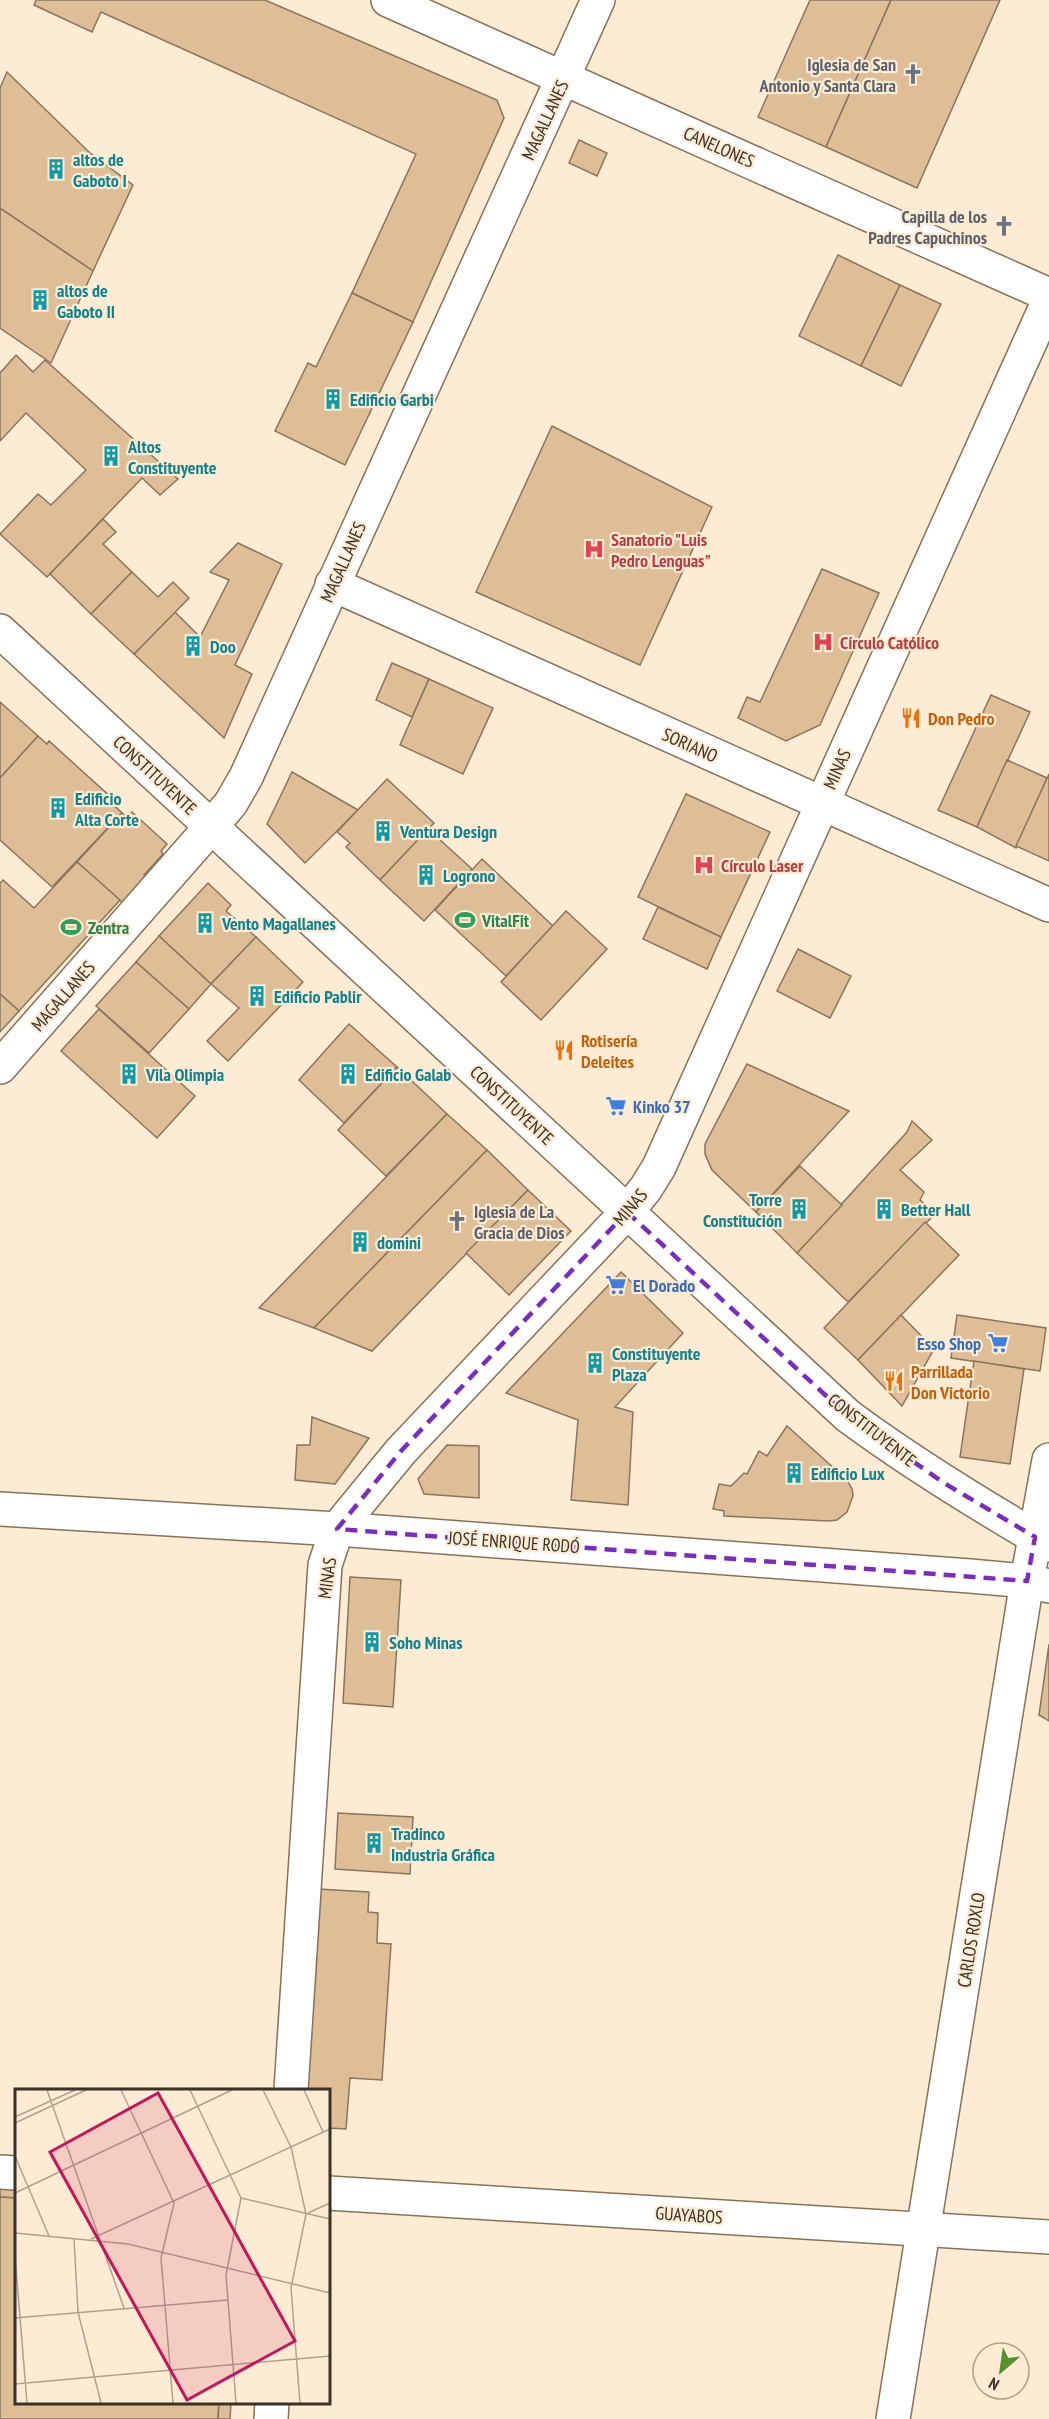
<svg xmlns="http://www.w3.org/2000/svg" width="1049" height="2419" font-family="'PT Sans Narrow',sans-serif">
	<rect width="100%" height="100%" fill="#fdebd4"/>
	<g fill="#debe97" stroke="#8a755c" stroke-width="1.5">
		<path d="M36,0H265L497,100L504,118L413,322L352,293L416,154L101,12L92,32L34,5Z"/>
		<path d="M810,0H891L826,147L758,117Z"/>
		<path d="M891,0H1000L917,188L826,147Z"/>
		<path d="M7,72L90,153L133,185L93,271L0,208V88Z"/>
		<path d="M579,140L607,153L597,176L569,163Z"/>
		<path d="M0,208L93,271L51,363L0,328Z"/>
		<path d="M838,255L900,285L861,366L799,336Z"/>
		<path d="M900,285L941,304L901,386L861,366Z"/>
		<path d="M352,293L413,322L345,465L275,431L308,363L316,367Z"/>
		<path d="M16,355L33,372L45,360L178,479L160,495L142,478L47,577L0,534L38,494L51,505L86,470L26,413L0,441V373Z"/>
		<path d="M552,426L712,507L640,665L476,592Z"/>
		<path d="M103,519L116,532L103,544L132,572L91,614L50,574Z"/>
		<path d="M238,543L282,564L235,665L252,674L224,738L134,654L175,612L200,637L229,580L210,572Z"/>
		<path d="M822,569L879,593L820,725L786,741L738,718L747,697L760,702Z"/>
		<path d="M132,572L158,597L173,582L189,598L134,654L91,614Z"/>
		<path d="M392,663L429,679L412,717L376,700Z"/>
		<path d="M429,679L493,708L463,774L400,745Z"/>
		<path d="M991,695L1030,712L977,827L938,810Z"/>
		<path d="M0,702L38,736L0,778Z"/>
		<path d="M38,736L47,744L49,741L114,800L111,802L122,813L52,887L0,840V778Z"/>
		<path d="M1007,760L1047,778L1016,848L977,827Z"/>
		<path d="M292,772L358,810L305,863L267,824Z"/>
		<path d="M1049,774V861L1016,846Z"/>
		<path d="M387,779L434,823L380,880L346,847L350,843L337,832Z"/>
		<path d="M686,794L770,832L721,937L638,897Z"/>
		<path d="M132,812L167,844L161,851L163,854L144,875L147,877L123,903L77,862L122,813L127,817Z"/>
		<path d="M428,829L472,869L424,921L380,880Z"/>
		<path d="M482,859L553,926L506,976L435,910Z"/>
		<path d="M77,862L120,900L19,1011L0,994V883L3,880L34,908Z"/>
		<path d="M208,883L231,905L226,911L256,937L211,984L159,936Z"/>
		<path d="M658,907L721,937L707,969L643,939Z"/>
		<path d="M566,911L607,949L541,1020L501,982Z"/>
		<path d="M159,936L211,984L189,1009L136,962Z"/>
		<path d="M256,937L303,982L228,1061L207,1041L239,1008L211,984Z"/>
		<path d="M798,949L851,976L830,1018L777,991Z"/>
		<path d="M136,962L189,1009L149,1053L96,1006Z"/>
		<path d="M0,994L19,1011L0,1032Z"/>
		<path d="M99,1009L195,1096L157,1138L61,1051Z"/>
		<path d="M349,1024L397,1067L344,1123L299,1080Z"/>
		<path d="M747,1064L849,1111L756,1212L712,1170L705,1154V1144Z"/>
		<path d="M397,1067L447,1114L386,1176L338,1130Z"/>
		<path d="M447,1114L487,1150L314,1328L259,1308Z"/>
		<path d="M912,1121L932,1140L900,1170L924,1192L920,1200L935,1214L848,1302L797,1253L907,1132Z"/>
		<path d="M487,1150L528,1190L372,1351L314,1328Z"/>
		<path d="M800,1166L842,1205L797,1253L756,1212Z"/>
		<path d="M528,1190L571,1231L509,1295L466,1253Z"/>
		<path d="M925,1222L959,1255L858,1360L824,1328Z"/>
		<path d="M621,1272L683,1333L615,1407L633,1412L628,1505L571,1500L578,1420L506,1393Z"/>
		<path d="M901,1315L934,1349L902,1406L858,1360Z"/>
		<path d="M957,1315L1046,1328L1040,1371L951,1358Z"/>
		<path d="M974,1361L1024,1369L1010,1464L960,1457Z"/>
		<path d="M312,1417L369,1438L335,1484L295,1480L297,1445H310Z"/>
		<path d="M787,1426L847,1480L852,1489L853,1496L847,1512L837,1520L828,1521L724,1516V1511L713,1509L719,1484L731,1486L744,1473L747,1474L759,1451L767,1456Z"/>
		<path d="M447,1445L479,1446V1498L424,1494L418,1479Z"/>
		<path d="M350,1577L401,1580L393,1707L343,1703Z"/>
		<path d="M1049,1644V1721L1039,1715Z"/>
		<path d="M338,1813L413,1817L410,1874L335,1869Z"/>
		<path d="M318,1889L369,1892L368,1912L378,1913L377,1943L391,1944L382,2080L350,2078L346,2129L328,2128V2090H305Z"/>
		<path d="M0,2187L16,2188V2198L0,2197Z"/>
		<path d="M0,2197L16,2198V2402H219L218,2419H0Z"/>
		<path d="M219,2402H231L230,2419H218Z"/>
	</g>
	<g fill="none" stroke-linecap="round" stroke-linejoin="round">
		<g stroke="#877259" stroke-width="36">
			<g id="minor">
				<path d="M388,0L1049,295"/>
				<path d="M332,584L1049,905"/>
				<path d="M0,631L848,1416C913,1464 980,1505 1049,1545"/>
				<path d="M0,1067L211,827L231,803L246,777L598,0"/>
				<path d="M0,1509L337,1529L970,1576L1027,1581L1049,1586"/>
				<path d="M291,2090L325,1565L337,1529L401,1451L627,1212L646,1188L659,1167L1049,300"/>
				<path d="M0,2172L16,2173"/>
				<path d="M328,2193L1049,2237"/>
				<path d="M271,2419L272,2402"/>
				<path d="M893,2419L1027,1581L1049,1460"/>
			</g>
		</g>
		<use href="#minor" stroke="#fff" stroke-width="33"/>
	</g>
	<path fill="none" stroke="#7b2cbf" stroke-width="4.5" stroke-dasharray="12 8" stroke-linejoin="round" d="M627,1212L848,1416L944,1483L1035,1537L1027,1581L337,1529L401,1451Z"/>
	<defs>
		<g id="church-bare" transform="scale(1.62)"><path d="M-1.2-6h2.4v3.5h3.3v2.4h-3.3V6h-2.4V-.1h-3.3v-2.4h3.3Z" fill="#6b7280" stroke="#fdebd4" stroke-width="2.5" paint-order="stroke"/></g>
		<g id="building-bare" transform="scale(1.62)"><path d="M-4-6H4V6H1V3H-1V6H-4ZM-2.5-4.3h1.7v1.8h-1.7ZM.8-4.3h1.7v1.8H.8ZM-2.5-1h1.7V.8h-1.7ZM.8-1h1.7V.8H.8Z" fill="#0f9aa8" stroke="#fdebd4" stroke-width="2.5" paint-order="stroke"/></g>
		<g id="hospital-bare" transform="scale(1.62)"><path d="M-5-5h3v3.5h4V-5h3V5h-3V1.5h-4V5h-3Z" fill="#e0444e" stroke="#fdebd4" stroke-width="2.5" paint-order="stroke"/></g>
		<g id="restaurant-bare" transform="scale(1.62)"><path d="M-5-6h1v4h1v-4h1v4h1v-4h1v5L-1.5 .5V6h-2V.5L-5-1ZM5-6V6H3V1.5H1.5Q1.5-4 5-6Z" fill="#e8710a" stroke="#fdebd4" stroke-width="2.5" paint-order="stroke"/></g>
		<g id="stadium-bare" transform="scale(1.62)"><path d="M0-5a6.5 5 0 1 0 0 10a6.5 5 0 1 0 0-10ZM-3.5-1.8h7v3.6h-7Z" fill="#2e9e5b" stroke="#fdebd4" stroke-width="2.5" paint-order="stroke"/></g>
		<g id="supermarket-bare" transform="scale(1.62)"><path d="M-6-5.5h2.5l.6 2H6L4.5 2H-2.5L-4.4-4H-6ZM-1.5 3.2a1.3 1.3 0 1 0 .1 0ZM3 3.2a1.3 1.3 0 1 0 .1 0Z" fill="#3f7fe0" stroke="#fdebd4" stroke-width="2.5" paint-order="stroke"/></g>
	</defs>
	<g fill-rule="evenodd">
		<use href="#church-bare" x="913" y="74"/>
		<use href="#building-bare" x="56" y="169"/>
		<use href="#church-bare" x="1004" y="226"/>
		<use href="#building-bare" x="40" y="300"/>
		<use href="#building-bare" x="333" y="399"/>
		<use href="#building-bare" x="111" y="456"/>
		<use href="#hospital-bare" x="594" y="549"/>
		<use href="#hospital-bare" x="823" y="642"/>
		<use href="#building-bare" x="193" y="646"/>
		<use href="#restaurant-bare" x="911" y="718"/>
		<use href="#building-bare" x="58" y="808"/>
		<use href="#building-bare" x="383" y="831"/>
		<use href="#hospital-bare" x="704" y="865"/>
		<use href="#building-bare" x="426" y="875"/>
		<use href="#stadium-bare" x="465" y="920"/>
		<use href="#building-bare" x="205" y="923"/>
		<use href="#stadium-bare" x="71" y="927"/>
		<use href="#building-bare" x="257" y="996"/>
		<use href="#restaurant-bare" x="564" y="1050"/>
		<use href="#building-bare" x="129" y="1074"/>
		<use href="#building-bare" x="348" y="1074"/>
		<use href="#supermarket-bare" x="616" y="1106"/>
		<use href="#building-bare" x="799" y="1209"/>
		<use href="#building-bare" x="884" y="1209"/>
		<use href="#church-bare" x="457" y="1221"/>
		<use href="#building-bare" x="360" y="1242"/>
		<use href="#supermarket-bare" x="616" y="1285"/>
		<use href="#supermarket-bare" x="998" y="1343"/>
		<use href="#building-bare" x="595" y="1363"/>
		<use href="#restaurant-bare" x="894" y="1381"/>
		<use href="#building-bare" x="794" y="1473"/>
		<use href="#building-bare" x="372" y="1642"/>
		<use href="#building-bare" x="374" y="1843"/>
	</g>
	<g text-anchor="middle" dominant-baseline="central" stroke-width="4.5" stroke-linejoin="round" paint-order="stroke">
		<g font-size="18" font-weight="bold" fill="#5b616d" stroke="#fdebd4" text-anchor="end">
			<text x="896" y="64">Iglesia de San<tspan x="896" dy="21">Antonio y Santa Clara</tspan></text>
			<text x="987" y="216">Capilla de los<tspan x="987" dy="21">Padres Capuchinos</tspan></text>
			<text x="474" y="1211" text-anchor="start">Iglesia de La<tspan x="474" dy="21">Gracia de Dios</tspan></text>
		</g>
		<g font-size="18" fill="#3a3127" stroke="#fdebd4">
			<text transform="translate(545 120) rotate(-65)">MAGALLANES</text>
			<text transform="translate(719 147) rotate(24)">CANELONES</text>
			<text transform="translate(343 562) rotate(-66)">MAGALLANES</text>
			<text transform="translate(690 745) rotate(24)">SORIANO</text>
			<text transform="translate(837 769) rotate(-66)">MINAS</text>
			<text transform="translate(155 775) rotate(43)">CONSTITUYENTE</text>
			<text transform="translate(63 996) rotate(-49)">MAGALLANES</text>
			<text transform="translate(512 1105) rotate(43)">CONSTITUYENTE</text>
			<text transform="translate(630 1207) rotate(-50)">MINAS</text>
			<text transform="translate(872 1430) rotate(38)">CONSTITUYENTE</text>
			<text transform="translate(514 1542) rotate(4)">JOSÉ ENRIQUE RODÓ</text>
			<text transform="translate(327 1578) rotate(-82)">MINAS</text>
			<text transform="translate(971 1940) rotate(-81)">CARLOS ROXLO</text>
			<text transform="translate(689 2215) rotate(4)">GUAYABOS</text>
		</g>
		<g font-size="18" font-weight="bold" fill="#0d838f" stroke="#fdebd4" text-anchor="start">
			<text x="73" y="159">altos de<tspan x="73" dy="21">Gaboto I</tspan></text>
			<text x="57" y="290">altos de<tspan x="57" dy="21">Gaboto II</tspan></text>
			<text x="350" y="399">Edificio Garbi</text>
			<text x="128" y="446">Altos<tspan x="128" dy="21">Constituyente</tspan></text>
			<text x="210" y="646">Doo</text>
			<text x="75" y="798">Edificio<tspan x="75" dy="21">Alta Corte</tspan></text>
			<text x="400" y="831">Ventura Design</text>
			<text x="443" y="875">Logrono</text>
			<text x="222" y="923">Vento Magallanes</text>
			<text x="274" y="996">Edificio Pablir</text>
			<text x="146" y="1074">Vila Olimpia</text>
			<text x="365" y="1074">Edificio Galab</text>
			<text x="782" y="1199" text-anchor="end">Torre<tspan x="782" dy="21">Constitución</tspan></text>
			<text x="901" y="1209">Better Hall</text>
			<text x="377" y="1242">domini</text>
			<text x="612" y="1353">Constituyente<tspan x="612" dy="21">Plaza</tspan></text>
			<text x="811" y="1473">Edificio Lux</text>
			<text x="389" y="1642">Soho Minas</text>
			<text x="391" y="1833">Tradinco<tspan x="391" dy="21">Industria Gráfica</tspan></text>
		</g>
		<g font-size="18" font-weight="bold" fill="#be3a42" stroke="#fdebd4" text-anchor="start">
			<text x="611" y="539">Sanatorio "Luis<tspan x="611" dy="21">Pedro Lenguas"</tspan></text>
			<text x="840" y="642">Círculo Católico</text>
			<text x="721" y="865">Círculo Laser</text>
		</g>
		<g font-size="18" font-weight="bold" fill="#c56008" stroke="#fdebd4" text-anchor="start">
			<text x="928" y="718">Don Pedro</text>
			<text x="581" y="1040">Rotisería<tspan x="581" dy="21">Deleites</tspan></text>
			<text x="911" y="1371">Parrillada<tspan x="911" dy="21">Don Victorio</tspan></text>
		</g>
		<g font-size="18" font-weight="bold" fill="#27864d" stroke="#fdebd4" text-anchor="start">
			<text x="482" y="920">VitalFit</text>
			<text x="88" y="927">Zentra</text>
		</g>
		<g font-size="18" font-weight="bold" fill="#366cbe" stroke="#fdebd4" text-anchor="start">
			<text x="633" y="1106">Kinko 37</text>
			<text x="633" y="1285">El Dorado</text>
			<text x="981" y="1343" text-anchor="end">Esso Shop</text>
		</g>
	</g>
	<g transform="translate(15 2089)">
		<rect width="315" height="315" fill="#fdebd4"/>
		<path fill="none" stroke="#afa18f" stroke-width="1.5" d="M32,1L109,219M106,1L159,114L146,169L158,314M175,1L226,109L211,186L221,314M248,1L276,58L291,125L276,199L285,314M289,1L308,43M0,28L60,1M0,34L71,1M0,67L34,147M0,104L217,1M226,109L315,130M293,124L315,114M0,144L113,155L315,204M59,150L63,223L86,314M76,150L315,40M0,167L12,314M0,229L213,211M0,295L315,267"/>
		<path fill="#c2185b" fill-opacity="0.15" stroke="#c2185b" stroke-width="3" d="M143,4L280,252L172,311L35,63Z"/>
		<rect width="315" height="315" fill="none" stroke="#3a3127" stroke-width="3"/>
	</g>
	<g transform="translate(1001 2371) rotate(209)"><circle r="28" fill="#fdebd4" stroke="#afa18f" stroke-width="1.5"/>
	<path d="M0-4.5L10 22L0 15L-10 22Z" fill="#56912f"/>
	<text y="-9" font-size="16" font-weight="bold" text-anchor="middle" fill="#3a3127">N</text>
	</g>
</svg>
